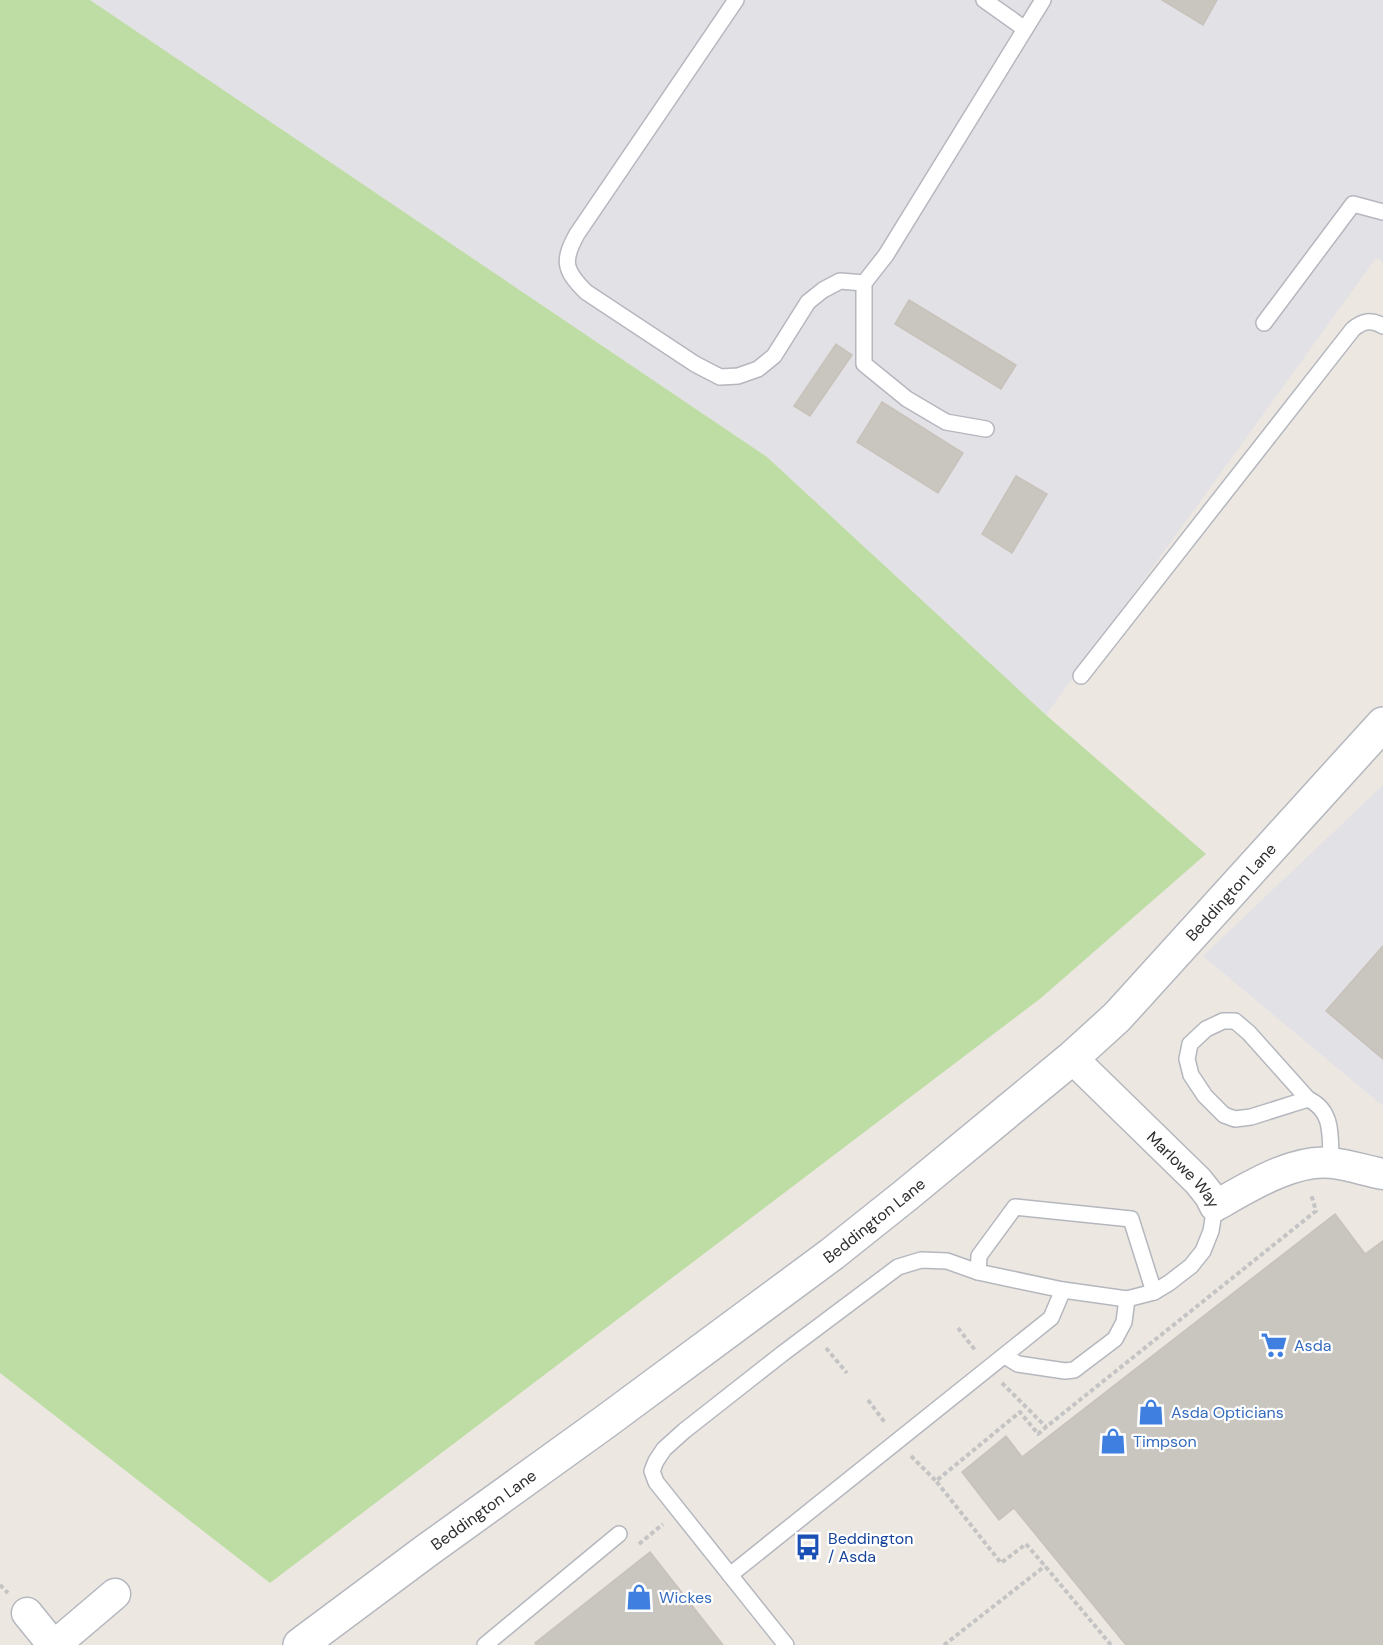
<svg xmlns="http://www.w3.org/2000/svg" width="1383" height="1645" font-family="'DM Sans',sans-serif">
	<rect width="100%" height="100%" fill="#ede7e1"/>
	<g fill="#e2e1e6">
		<path d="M90,0H1383V262L1376,258L1046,715L767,457Z"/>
		<path d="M1383,785V1106L1203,956Z"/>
	</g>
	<path fill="#bddda4" d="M0,0H90L767,457L1046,715L1206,854L1041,998L270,1583L0,1373Z"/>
	<g fill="#c9c5bf" stroke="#c8c2bb" stroke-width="1.5">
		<path d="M1162,0H1217L1203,25Z"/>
		<path d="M909,300L1016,365L1001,389L895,324Z"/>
		<path d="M836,344L852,355L810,416L794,406Z"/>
		<path d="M882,402L963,453L938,493L857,442Z"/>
		<path d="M1016,476L1047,494L1012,553L982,534Z"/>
		<path d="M1383,946V1059L1326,1011Z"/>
		<path d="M1335,1214L1365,1254L1383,1241V1645H1126L1014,1508L999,1520L962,1472L1006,1436L1022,1457Z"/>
		<path d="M650,1552L723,1645H536L535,1643Z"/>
	</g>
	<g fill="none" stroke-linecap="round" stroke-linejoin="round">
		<g stroke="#b5b7bf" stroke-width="18">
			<g id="lane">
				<path d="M736,0L577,234C562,261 564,270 586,292L695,364L720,377L738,376L758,369L774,356L808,302L823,290L840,281L864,283"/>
				<path d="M984,0L1025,29"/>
				<path d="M1264,323L1353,204L1383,212"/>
				<path d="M986,429L946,422L907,399L864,364V283L886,255L1043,0"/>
				<path d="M1081,676L1353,329C1363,321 1371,319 1383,326"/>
				<path d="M1223,1021H1235L1249,1033L1308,1099L1251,1117L1235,1119L1224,1115L1205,1096L1191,1075L1187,1059L1190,1044L1206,1029Z"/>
				<path d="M1308,1099C1334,1111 1330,1137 1331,1163"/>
				<path d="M978,1272L979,1256L1015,1207L1131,1219L1154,1292"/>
				<path d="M1005,1356L1018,1364L1065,1371L1074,1370L1115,1339L1124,1322L1127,1299"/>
				<path d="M730,1575L1051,1318L1063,1290"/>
				<path d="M485,1645L619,1534"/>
				<path d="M786,1645L656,1482L652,1471L656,1461L664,1449L684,1431L782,1354L898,1267L921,1260L947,1261L978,1272L1063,1290L1127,1299L1154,1292L1169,1283L1191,1266L1203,1251L1211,1231L1215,1206"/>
			</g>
		</g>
		<g stroke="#b5b7bf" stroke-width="33">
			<g id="street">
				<path id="s1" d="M1072,1058L1198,1181L1210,1196L1215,1206C1247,1188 1294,1158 1332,1163C1349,1165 1367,1171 1383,1174"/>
				<path d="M27,1613L53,1645"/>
				<path d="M55,1645L115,1594"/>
			</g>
		</g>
		<g stroke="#b5b7bf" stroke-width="36">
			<g id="secondary">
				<path id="s2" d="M300,1645L426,1551L605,1422L832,1254L906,1195L1072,1058L1117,1017L1383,724"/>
			</g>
		</g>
		<g stroke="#c4c4c4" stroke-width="4" stroke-dasharray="4.5 3" stroke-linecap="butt">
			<path d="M958,1328L975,1350"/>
			<path d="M826,1348L847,1373"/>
			<path d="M1002,1383L1046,1427"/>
			<path d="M868,1400L886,1424"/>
			<path d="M911,1456L936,1481"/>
			<path d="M639,1544L663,1524"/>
			<path d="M0,1585L8,1593"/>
			<path d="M944,1645L1045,1566"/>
			<path d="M1111,1645L1045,1566L1026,1544L1001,1563L936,1481L1020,1412L1038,1434L1046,1427L1316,1211L1311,1194"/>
		</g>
		<use href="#lane" stroke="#fff" stroke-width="15"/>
		<use href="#street" stroke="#fff" stroke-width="30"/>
		<use href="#secondary" stroke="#fff" stroke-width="33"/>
	</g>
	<defs>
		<g id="supermarket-bare" transform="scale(2.07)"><path d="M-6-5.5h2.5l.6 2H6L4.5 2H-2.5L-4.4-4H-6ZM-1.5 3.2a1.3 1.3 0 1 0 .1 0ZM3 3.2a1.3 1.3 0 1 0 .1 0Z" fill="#3f7fe0" stroke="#fff" stroke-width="2.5" paint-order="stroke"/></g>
		<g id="shop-bare" transform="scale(2.07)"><path d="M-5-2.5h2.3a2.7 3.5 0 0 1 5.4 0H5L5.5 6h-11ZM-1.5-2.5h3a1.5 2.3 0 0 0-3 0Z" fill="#3f7fe0" stroke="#fff" stroke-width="2.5" paint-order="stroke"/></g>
		<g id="bus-bare" transform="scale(2.07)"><path d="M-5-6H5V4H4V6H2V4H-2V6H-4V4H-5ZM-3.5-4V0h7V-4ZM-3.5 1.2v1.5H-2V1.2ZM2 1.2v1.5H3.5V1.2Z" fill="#1a4fb4" stroke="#fff" stroke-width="2.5" paint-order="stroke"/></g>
	</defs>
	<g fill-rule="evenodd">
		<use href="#supermarket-bare" x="1274" y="1345"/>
		<use href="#shop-bare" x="1151" y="1412"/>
		<use href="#shop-bare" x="1113" y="1441"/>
		<use href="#bus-bare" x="808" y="1547"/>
		<use href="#shop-bare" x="639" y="1597"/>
	</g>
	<g text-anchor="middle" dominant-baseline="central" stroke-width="4.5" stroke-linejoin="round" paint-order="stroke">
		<g font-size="16" fill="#2d2d2d" stroke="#fff">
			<text stroke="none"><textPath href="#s2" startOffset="1200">Beddington Lane</textPath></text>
			<text stroke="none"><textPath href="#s1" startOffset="158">Marlowe Way</textPath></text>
			<text stroke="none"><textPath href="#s2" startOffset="714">Beddington Lane</textPath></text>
			<text stroke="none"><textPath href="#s2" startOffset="228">Beddington Lane</textPath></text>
		</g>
		<g font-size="16" fill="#366cbe" stroke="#fff" text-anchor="start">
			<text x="1294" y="1345">Asda</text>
			<text x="1171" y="1412">Asda Opticians</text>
			<text x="1133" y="1441">Timpson</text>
			<text x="659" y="1597">Wickes</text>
		</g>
		<g font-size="16" fill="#164399" stroke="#fff" text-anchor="start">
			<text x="828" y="1538">Beddington<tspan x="828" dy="18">/ Asda</tspan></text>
		</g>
	</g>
</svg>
